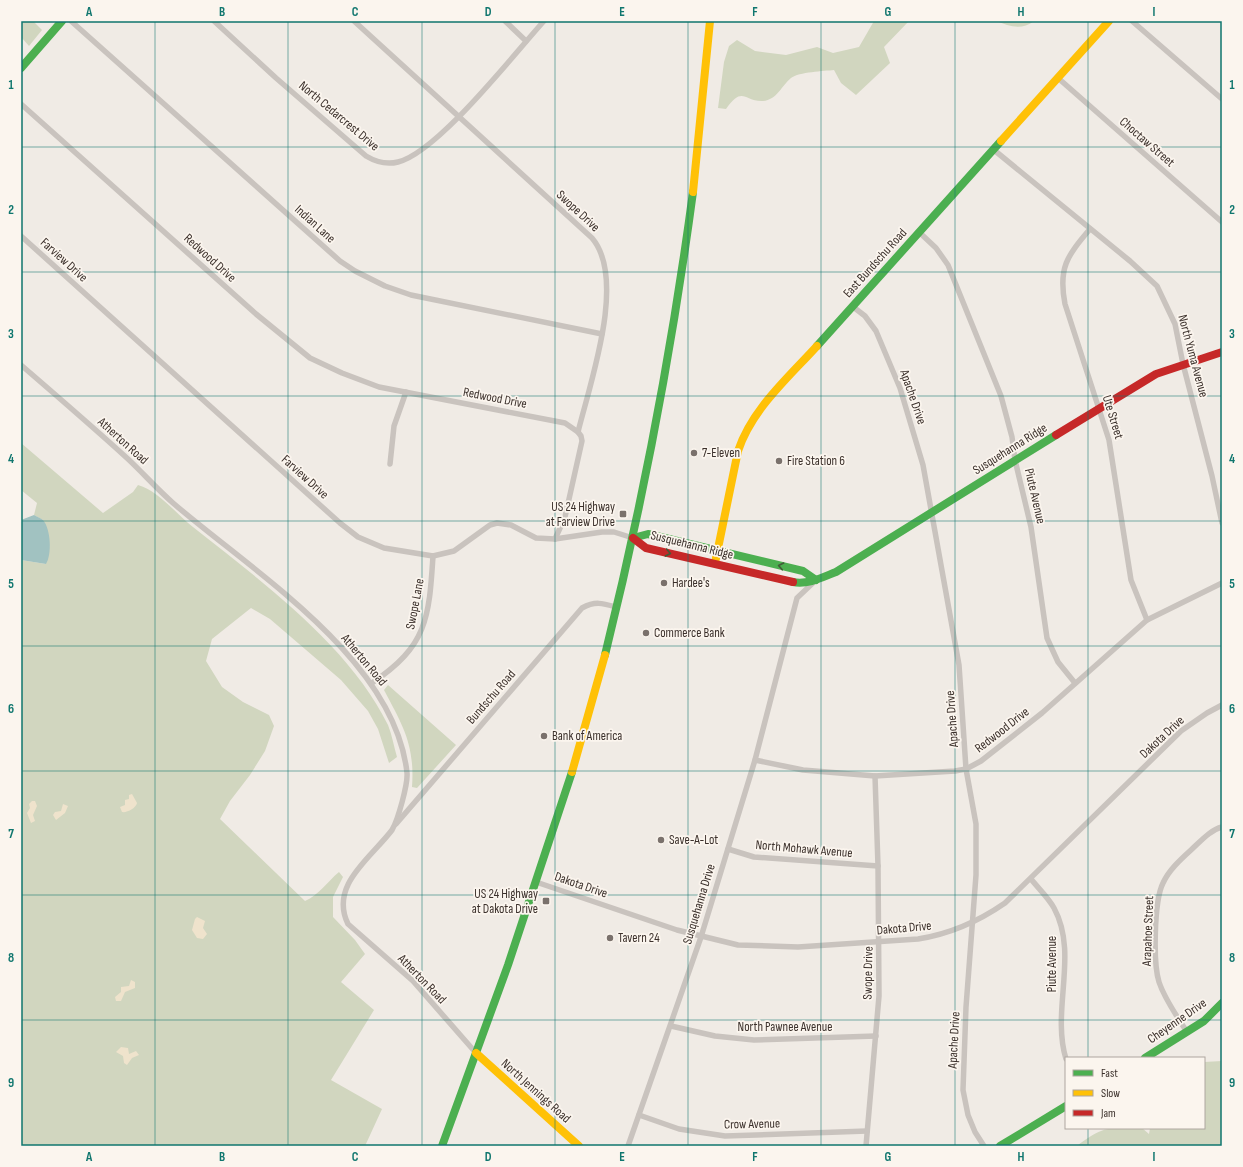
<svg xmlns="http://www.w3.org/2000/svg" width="1243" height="1167" font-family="'Sofia Sans Condensed',sans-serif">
	<rect width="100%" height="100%" fill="#f0ebe5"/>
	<g fill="#d1d6bf">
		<path d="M21,21H33L42,30L29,46L21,37Z"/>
		<path d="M874,21H909L884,47L890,63L856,95L841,83L834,70C824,71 799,72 791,78C782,85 777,100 763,101C744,102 743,85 726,109L718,108L724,62L729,46L737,40L755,51L786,55L817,47L833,53L859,47Z"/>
		<path d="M996,21H1034C1021,31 1009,26 996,21Z"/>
		<path d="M21,443L103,513L133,492L138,485C159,491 176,514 193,527C261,581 349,645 388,725C392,735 394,747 397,757L389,763L378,729L368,711L341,680L270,619L251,608L212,639L206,661L222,687L243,702L269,715L274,726L265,751L250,775L230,801L220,819L305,901C319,895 327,882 339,872L343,877L333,897V917L355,940L365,954L341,982L374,1010L331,1080L382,1109L365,1146H21V560L46,564L43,520L34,515L37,503L21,490Z"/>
		<path d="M388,685L456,745L417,788L412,787C415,745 403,726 384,690Z"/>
		<path d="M1222,1061V1146H1077C1104,1125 1110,1128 1142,1128L1149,1134L1150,1128H1204V1062Z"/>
	</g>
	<g fill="#efe3cc">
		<path d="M132,794L137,803C136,808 127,813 122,812L120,807L125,805V800L129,799V795Z"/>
		<path d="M32,801H35L37,806L33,815L35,821L31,823L27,813L30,808L29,804Z"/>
		<path d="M63,804L68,806L65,813L56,820L53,815L55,812L61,811Z"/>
		<path d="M197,917L205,921L203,928L207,934L203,939L197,938L192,930L195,919Z"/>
		<path d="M131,980L135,982V988L125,992L121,1001H116L115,997L121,992V987L129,986Z"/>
		<path d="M121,1047L128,1048L129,1054L136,1051L139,1055L132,1058L127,1065L124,1063L123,1056L116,1052Z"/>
	</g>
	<path fill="#a1c2c1" d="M34,515C37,517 41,518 43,520C51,529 52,555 46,564L21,560V520Z"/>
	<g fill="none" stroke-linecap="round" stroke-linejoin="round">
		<g stroke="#c9c3be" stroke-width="5.5">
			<path d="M71,21L340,261L355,271L385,286L411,295L602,334"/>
			<path d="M214,21L276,78L366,156C376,162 386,165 398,162C438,152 514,54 544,21"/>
			<path d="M354,21L592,238C627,279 590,383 578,432L581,436L582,441L565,517L555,539"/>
			<path d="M505,21L526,41"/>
			<path d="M1132,21L1222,99"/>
			<path d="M1058,78L1222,222"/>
			<path d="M21,104L256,314L310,358L342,373L379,387L565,423L578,432"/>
			<path d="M994,150L1130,261L1157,286L1175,324L1183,364L1212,476L1222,523"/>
			<path d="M1090,229C1067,256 1058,268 1065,304L1109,440L1131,580L1147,620"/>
			<path d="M919,232L936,248L948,265L1001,396L1012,437L1015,460L1031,527L1047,638L1058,662L1075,683"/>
			<path d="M21,236L340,523L358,537L384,548L433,556L454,551L490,525L497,523L511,525L536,538L555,539L602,532H614L633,538"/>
			<path d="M852,306L865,316L876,331L900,388L923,465L959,665L966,769L976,824V875L966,1007L963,1090L968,1115L975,1132L984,1146"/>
			<path d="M21,365C57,396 93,427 128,459C143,473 157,489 173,503C253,572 395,659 407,773C408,784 398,820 392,830C371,858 329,885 348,924L413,981L476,1053"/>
			<path d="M390,464L394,426L406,392"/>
			<path d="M372,683C427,646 429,619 433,556"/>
			<path d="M755,760L803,770L875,776L955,771L966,769L981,761L1042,713L1147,620L1222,583"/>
			<path d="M396,824L582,608C595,601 602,603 616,607"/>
			<path d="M728,849L754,857L878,866"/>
			<path d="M1031,879C1038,888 1048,897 1054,908C1079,954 1051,1010 1066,1059"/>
			<path d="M536,882L677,930L738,945L798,947L918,939C950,934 979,921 1005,903L1181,731L1207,713L1222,705"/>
			<path d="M671,1026L715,1036L754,1040L876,1036"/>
			<path d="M1187,1032C1177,1016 1165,1000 1159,982C1153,963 1154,901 1163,883C1169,870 1180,860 1191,850C1200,842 1210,830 1222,827"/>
			<path d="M639,1115L679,1129L725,1136L867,1131"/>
			<path d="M628,1146L701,937L755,760L797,598L816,580"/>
			<path d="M866,1146L879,996L878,866L875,776"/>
		</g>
		<g stroke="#4caf50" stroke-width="8">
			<path d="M21,68L62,21"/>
			<path d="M817,346L1001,141"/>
			<path d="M633,538L648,534L803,571L816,580"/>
			<path d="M793,582C808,585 823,577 836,572L1056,435"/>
			<path d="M605,655C643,502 672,349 693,192"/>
			<path d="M1145,1058L1204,1021L1222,1003"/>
			<path d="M442,1146L508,965L572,772"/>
			<path d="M1000,1146L1066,1106"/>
		</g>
		<g stroke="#ffc107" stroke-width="8">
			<path d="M1001,141L1109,21"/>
			<path d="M693,192L710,21"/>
			<path d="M715,563L738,451C752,409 788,378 817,346"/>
			<path d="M572,772L605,655"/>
			<path d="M476,1053L579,1146"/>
		</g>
		<g stroke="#c62828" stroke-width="8">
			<path d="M1056,435L1156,374L1222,352"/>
			<path d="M633,538L646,548L793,582"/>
		</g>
	</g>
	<defs><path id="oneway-chevron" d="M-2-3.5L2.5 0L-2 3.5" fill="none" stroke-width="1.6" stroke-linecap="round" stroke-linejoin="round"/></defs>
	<g stroke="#415c38">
		<use href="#oneway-chevron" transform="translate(668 553) rotate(11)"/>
		<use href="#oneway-chevron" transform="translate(781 566) rotate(-168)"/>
	</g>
	<path fill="none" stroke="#0f766e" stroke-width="1" stroke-opacity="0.55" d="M155,21V1146M288,21V1146M422,21V1146M555,21V1146M688,21V1146M821,21V1146M955,21V1146M1088,21V1058M21,147H1222M21,272H1222M21,396H1222M21,521H1222M21,646H1222M21,771H1222M21,895H1222M21,1020H1222M1088,1128V1146"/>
	<g fill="#7a716c" stroke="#fbf5ee" stroke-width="1.5">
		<circle cx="694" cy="453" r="4"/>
		<circle cx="779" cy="461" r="4"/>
		<rect x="619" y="510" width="8" height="8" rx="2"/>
		<circle cx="664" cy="583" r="4"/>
		<circle cx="646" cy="633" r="4"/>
		<circle cx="544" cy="736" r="4"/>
		<circle cx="661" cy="840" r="4"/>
		<rect x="542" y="897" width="8" height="8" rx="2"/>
		<circle cx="610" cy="938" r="4"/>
	</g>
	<g text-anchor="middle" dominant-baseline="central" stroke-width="3.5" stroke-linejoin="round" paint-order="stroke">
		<g font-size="13" fill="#3b302b" stroke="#fbf5ee">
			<text transform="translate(339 116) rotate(40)">North Cedarcrest Drive</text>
			<text transform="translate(1147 142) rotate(41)">Choctaw Street</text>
			<text transform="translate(578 211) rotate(43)">Swope Drive</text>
			<text transform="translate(315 224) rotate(42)">Indian Lane</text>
			<text transform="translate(210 258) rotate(42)">Redwood Drive</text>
			<text transform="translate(64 260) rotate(42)">Farview Drive</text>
			<text transform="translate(875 263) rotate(-48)">East Bundschu Road</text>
			<text transform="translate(1193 356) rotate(75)">North Yuma Avenue</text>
			<text transform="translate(913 397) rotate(71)">Apache Drive</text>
			<text transform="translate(495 398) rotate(11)">Redwood Drive</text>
			<text transform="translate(1113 417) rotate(73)">Ute Street</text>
			<text transform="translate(123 441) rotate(42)">Atherton Road</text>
			<text transform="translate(1010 449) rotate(-32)">Susquehanna Ridge</text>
			<text transform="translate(305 477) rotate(42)">Farview Drive</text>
			<text transform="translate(1035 496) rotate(77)">Piute Avenue</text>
			<text transform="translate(692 545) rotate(14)">Susquehanna Ridge</text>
			<text transform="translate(415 604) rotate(-79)">Swope Lane</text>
			<text transform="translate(364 660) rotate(50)">Atherton Road</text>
			<text transform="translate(491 697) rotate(-49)">Bundschu Road</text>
			<text transform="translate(952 719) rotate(-94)">Apache Drive</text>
			<text transform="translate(1002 730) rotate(-38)">Redwood Drive</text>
			<text transform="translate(1162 737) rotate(-43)">Dakota Drive</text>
			<text transform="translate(804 849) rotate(5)">North Mohawk Avenue</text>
			<text transform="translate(581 885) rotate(19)">Dakota Drive</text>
			<text transform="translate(699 904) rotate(-73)">Susquehanna Drive</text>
			<text transform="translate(904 928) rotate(-5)">Dakota Drive</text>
			<text transform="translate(1148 931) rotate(-88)">Arapahoe Street</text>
			<text transform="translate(1052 964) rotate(-90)">Piute Avenue</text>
			<text transform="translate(868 973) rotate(-89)">Swope Drive</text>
			<text transform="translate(422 979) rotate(46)">Atherton Road</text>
			<text transform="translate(1177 1021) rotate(-35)">Cheyenne Drive</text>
			<text x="785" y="1027">North Pawnee Avenue</text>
			<text transform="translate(954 1040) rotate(-87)">Apache Drive</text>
			<text transform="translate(536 1091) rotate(42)">North Jennings Road</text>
			<text transform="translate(752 1124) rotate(-1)">Crow Avenue</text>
		</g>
		<g font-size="13" fill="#3b302b" stroke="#fbf5ee" text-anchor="start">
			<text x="702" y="453">7-Eleven</text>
			<text x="787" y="461">Fire Station 6</text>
			<text x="615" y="507" text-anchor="end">US 24 Highway<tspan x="615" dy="15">at Farview Drive</tspan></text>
			<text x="672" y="583">Hardee's</text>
			<text x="654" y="633">Commerce Bank</text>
			<text x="552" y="736">Bank of America</text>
			<text x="669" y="840">Save-A-Lot</text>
			<text x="538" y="894" text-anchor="end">US 24 Highway<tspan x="538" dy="15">at Dakota Drive</tspan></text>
			<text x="618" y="938">Tavern 24</text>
		</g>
	</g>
	<rect width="1243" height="1167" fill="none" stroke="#fbf5ee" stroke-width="44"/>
	<rect x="1065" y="1057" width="140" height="72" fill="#fbf5ee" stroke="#aea6a0"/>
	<rect x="1073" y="1070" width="20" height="6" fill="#4caf50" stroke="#aea6a0"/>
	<text x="1101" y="1077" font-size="12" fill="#3b302b">Fast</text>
	<rect x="1073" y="1090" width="20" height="6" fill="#ffc107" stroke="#aea6a0"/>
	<text x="1101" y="1097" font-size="12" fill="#3b302b">Slow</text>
	<rect x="1073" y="1110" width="20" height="6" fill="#c62828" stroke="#aea6a0"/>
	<text x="1101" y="1117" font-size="12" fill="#3b302b">Jam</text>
	<rect x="22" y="22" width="1199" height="1123" fill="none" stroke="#0f766e" stroke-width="1.5"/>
	<g font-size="13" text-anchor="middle" font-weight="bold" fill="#0f766e">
		<text x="89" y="16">A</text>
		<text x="222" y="16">B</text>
		<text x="355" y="16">C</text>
		<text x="488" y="16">D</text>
		<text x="622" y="16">E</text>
		<text x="755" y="16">F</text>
		<text x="888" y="16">G</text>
		<text x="1021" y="16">H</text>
		<text x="1154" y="16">I</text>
		<text x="11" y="89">1</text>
		<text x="1232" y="89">1</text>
		<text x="11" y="214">2</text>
		<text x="1232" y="214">2</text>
		<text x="11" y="338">3</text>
		<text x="1232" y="338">3</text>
		<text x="11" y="463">4</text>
		<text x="1232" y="463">4</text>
		<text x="11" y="588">5</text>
		<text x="1232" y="588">5</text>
		<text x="11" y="713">6</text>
		<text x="1232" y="713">6</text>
		<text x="11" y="838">7</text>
		<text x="1232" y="838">7</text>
		<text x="11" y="962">8</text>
		<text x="1232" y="962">8</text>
		<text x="11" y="1087">9</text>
		<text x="1232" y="1087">9</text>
		<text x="89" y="1161">A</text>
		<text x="222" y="1161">B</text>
		<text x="355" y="1161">C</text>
		<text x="488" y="1161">D</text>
		<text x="622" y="1161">E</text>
		<text x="755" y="1161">F</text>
		<text x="888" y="1161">G</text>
		<text x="1021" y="1161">H</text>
		<text x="1154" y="1161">I</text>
	</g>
</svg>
